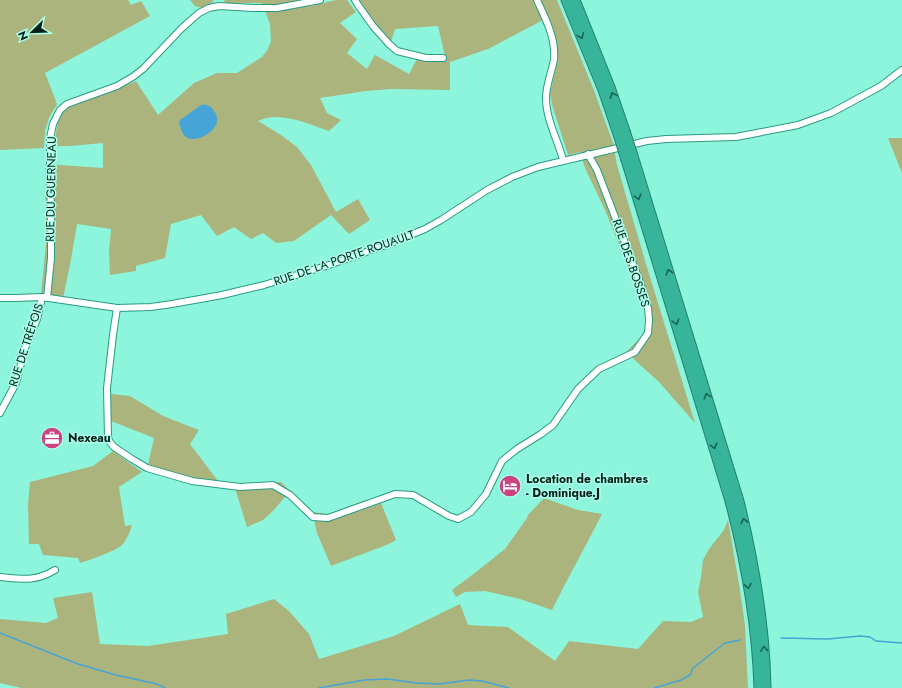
<svg xmlns="http://www.w3.org/2000/svg" width="902" height="688" font-family="Jost,sans-serif">
	<rect width="100%" height="100%" fill="#8df5dc"/>
	<g fill="#abb47d">
		<path d="M0,0H128L131,5L141,1L150,16L45,73L57,104L49,118L45,131L44,148L0,150Z"/>
		<path d="M190,0H214L210,5L202,8L195,6Z"/>
		<path d="M224,0H308L311,6L336,0H347L356,12L340,23L357,39L347,53L367,69L375,55L409,74L417,59L435,62L446,60L438,26L395,29L391,42L371,18L358,0H557L593,88L613,143L617,165L646,264L695,423L659,382L626,352L640,338L647,326L646,311L605,210L585,168L580,152L568,155L553,108L550,94L558,59L543,20L488,49L450,62V90L392,89L366,91L320,98L327,113L341,120L329,131C308,124 279,110 258,121L281,135L297,147L311,165L336,212L358,199L370,220L349,234L331,215L294,241L276,243L263,233L251,239L234,227L217,236L201,215L171,224L165,258L136,266V271L110,275L109,252L111,229L77,224L70,265L63,298L41,295L46,244L45,164L103,168V143L70,146H54C56,136 56,122 62,113C72,101 101,96 116,90C122,87 129,84 136,81L158,115L194,83L217,73H237L262,57L268,49L271,41L270,24L262,3H225Z"/>
		<path d="M888,138H902V173Z"/>
		<path d="M111,394L130,396L163,416L199,430L190,444L218,481L184,476L148,465L154,438L111,421Z"/>
		<path d="M113,451L142,472L119,487L125,526L132,525C130,531 127,540 122,545C116,551 90,560 80,563L78,558L43,555L39,544H29L28,505L30,482L93,466Z"/>
		<path d="M281,482L290,491L273,511L263,520L247,527L234,485Z"/>
		<path d="M544,498L578,510L602,514C586,546 568,577 552,610L520,599L485,591L465,592L456,597L452,590L476,572L505,549L527,518L528,515Z"/>
		<path d="M366,500L371,507L381,503L396,540L389,544L331,566L317,533L312,512L328,514Z"/>
		<path d="M728,520L740,590L745,626L748,688H21L0,683V619L46,623L58,618L53,598L92,592L100,644L148,646L228,634L226,614L274,599L289,611L309,634L319,659L394,636L460,604L468,625L508,627L555,661L569,641L638,649L663,621L691,622L703,617L698,592L701,577L703,560L709,549L724,530Z"/>
	</g>
	<path fill="#46a4d7" d="M201,105C207,104 210,105 214,111C227,127 197,145 186,137C183,135 182,132 181,129C180,125 179,124 180,120Z"/>
	<g fill="none" stroke-linecap="round" stroke-linejoin="round">
		<g stroke="#46a4d7" stroke-width="1.5">
			<path d="M0,633L78,664L116,675L157,684L165,688"/>
			<path d="M781,638L828,639L860,636L870,637L876,641L902,643"/>
			<path d="M319,688L364,680L387,679L417,683L439,684L469,680L482,681L509,688"/>
			<path d="M654,688L681,680L690,675L693,668L725,643L740,640"/>
		</g>
		<g stroke="#289b84" stroke-width="8">
			<g id="minor">
				<path d="M355,0L358,5L373,26L389,44L397,51L426,58H443"/>
				<path d="M537,0C545,18 556,38 554,59C552,72 546,84 546,98C546,120 558,140 563,160"/>
				<path d="M0,298H15L42,297L117,308L151,307L172,304L222,295L264,285L326,266L386,245L425,229L441,220L487,190L512,177L538,167L647,141L666,139L736,137L798,125L831,113L881,86L902,70"/>
				<path d="M47,298L51,258V230L50,163V138L53,124L60,110L67,104L117,86L134,76L143,69L182,28L199,13L209,8L219,6L253,8H277L320,0"/>
				<path d="M117,308L113,335L107,388L108,437L109,441L114,447L132,459L147,468L192,481L240,487L273,485L290,495L313,517L328,518L395,494L413,495L449,516L458,519L471,512L486,494L502,461L517,449L541,434L553,425L578,389L599,369L635,352L648,333L649,320L648,308L638,277L597,170L588,154"/>
				<path d="M0,413L16,383L25,348L37,319L42,297"/>
				<path d="M0,577C22,579 35,582 55,570"/>
			</g>
		</g>
		<g stroke="#24816e" stroke-width="11">
			<g id="highway">
				<path d="M566,0L603,90L618,134"/>
				<path d="M575,0L610,87L625,131"/>
				<path d="M634,159L739,501C754,562 765,625 766,688"/>
				<path d="M626,160L730,501C746,562 757,624 759,688"/>
			</g>
		</g>
		<use href="#minor" stroke="#fff" stroke-width="6"/>
		<use href="#highway" stroke="#37b59b" stroke-width="9"/>
		<g stroke="#24816e" stroke-width="11" stroke-linecap="butt">
			<g id="highway-bridge">
				<path d="M625,131L634,159"/>
				<path d="M618,134L626,160"/>
			</g>
		</g>
		<use href="#highway-bridge" stroke="#37b59b" stroke-width="9"/>
	</g>
	<defs><path id="oneway-chevron" d="M-2-3.5L2.5 0L-2 3.5" fill="none" stroke-width="1.6" stroke-linecap="round" stroke-linejoin="round"/></defs>
	<g stroke="#196454">
		<use href="#oneway-chevron" transform="translate(581 36) rotate(68)"/>
		<use href="#oneway-chevron" transform="translate(613 95) rotate(-110)"/>
		<use href="#oneway-chevron" transform="translate(638 197) rotate(73)"/>
		<use href="#oneway-chevron" transform="translate(669 272) rotate(-107)"/>
		<use href="#oneway-chevron" transform="translate(676 322) rotate(73)"/>
		<use href="#oneway-chevron" transform="translate(707 396) rotate(-107)"/>
		<use href="#oneway-chevron" transform="translate(714 446) rotate(73)"/>
		<use href="#oneway-chevron" transform="translate(744 521) rotate(-104)"/>
		<use href="#oneway-chevron" transform="translate(748 586) rotate(81)"/>
		<use href="#oneway-chevron" transform="translate(764 649) rotate(-96)"/>
	</g>
	<defs>
		<g id="office-disc" transform="scale(1.15)"><circle r="9.5" fill="#cb4481" stroke="#aeffe9"/><path d="M-6-3h4V-5.5h4V-3h4V5H-6ZM-1-4.5V-3h2v-1.5ZM-6 0V1H6V0Z" fill="#fff"/></g>
		<g id="hotel-disc" transform="scale(1.15)"><circle r="9.5" fill="#cb4481" stroke="#aeffe9"/><path d="M-6-4.5h1.5V1H6V5H4.5V3h-9V5H-6ZM-4 0a1.8 1.8 0 1 1 3.6 0ZM.5 0V-2.5h3Q6-2.5 6 0Z" fill="#fff"/></g>
	</defs>
	<g fill-rule="evenodd">
		<use href="#office-disc" x="52" y="438"/>
		<use href="#hotel-disc" x="510" y="486"/>
	</g>
	<g text-anchor="middle" dominant-baseline="central" stroke-width="3" stroke-linejoin="round" paint-order="stroke">
		<g font-size="12" fill="#00211a" stroke="#aeffe9">
			<text transform="translate(51 189) rotate(-89)">RUE DU GUERNEAU</text>
			<text transform="translate(344 258) rotate(-19)">RUE DE LA PORTE ROUAULT</text>
			<text transform="translate(631 263) rotate(71)">RUE DES BOSSES</text>
			<text transform="translate(26 345) rotate(-72)">RUE DE TRÉFOIS</text>
		</g>
		<g font-size="12" font-weight="bold" fill="#00211a" stroke="#aeffe9" text-anchor="start">
			<text x="68" y="438">Nexeau</text>
			<text x="526" y="479">Location de chambres<tspan x="526" dy="14">- Dominique.J</tspan></text>
		</g>
	</g>
	<g transform="translate(32 32) rotate(247)" stroke="#aeffe9" stroke-width="3" paint-order="stroke">
	<path d="M0-3L7 15L0 10L-7 15Z" fill="#00211a"/>
	<text y="-6" font-size="11" font-weight="bold" text-anchor="middle" fill="#00211a">N</text>
	</g>
</svg>
